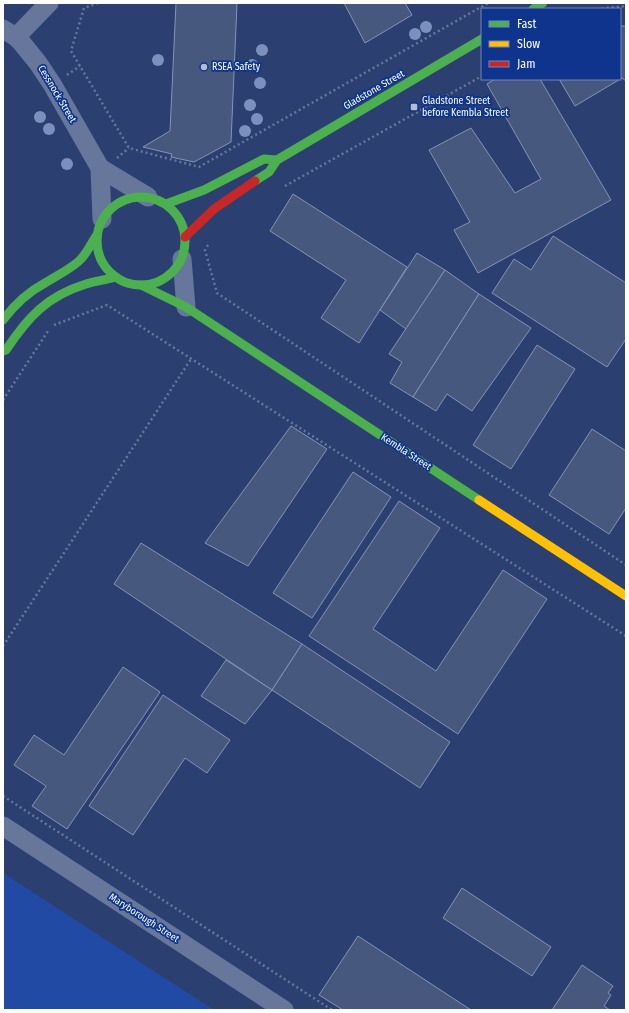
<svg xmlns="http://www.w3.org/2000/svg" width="629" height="1013" font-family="'Fira Sans Condensed',sans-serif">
	<rect width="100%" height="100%" fill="#2b4070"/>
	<path fill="#214aa5" d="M3,873L214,1010H3Z"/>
	<g fill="#46587e" stroke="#8694b3">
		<path d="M176,3H237L231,142L194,162L171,157L172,154L143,147L170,131Z"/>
		<path d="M344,3H405L412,15L365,43Z"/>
		<path d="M620,26H626V81L622,78L575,106L559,79H620Z"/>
		<path d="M495,79H540L611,200L478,273L454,230L470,222L429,150L471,128L515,193L541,179L487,84Z"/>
		<path d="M293,194L407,267L359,343L321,318L346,280L270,231Z"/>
		<path d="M553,236L626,283V339L607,367L492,293L514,259L531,270Z"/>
		<path d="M417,253L445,270L406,329L380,310Z"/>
		<path d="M445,270L479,294L413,397L390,383L402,362L389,354Z"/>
		<path d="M479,294L531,328L472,411L447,394L436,411L413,397Z"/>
		<path d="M537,345L575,369L511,469L473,445Z"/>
		<path d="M291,426L327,449L248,566L205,543Z"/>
		<path d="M592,429L626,451V508L609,534L549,495Z"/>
		<path d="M353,472L391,497L312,618L273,593Z"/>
		<path d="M399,501L440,528L373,629L436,671L503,570L547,599L458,734L309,636Z"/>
		<path d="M141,543L302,644L272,690L114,584Z"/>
		<path d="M302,644L450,742L420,788L272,690Z"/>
		<path d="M226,660L272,690L245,724L201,696Z"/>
		<path d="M123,667L160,692L67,829L32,806L46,786L14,765L34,735L64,755Z"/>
		<path d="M163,695L230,740L207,773L185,758L133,835L89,806Z"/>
		<path d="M462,888L551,947L532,976L443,918Z"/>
		<path d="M358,936L471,1010H343L319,995Z"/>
		<path d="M582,965L613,986L608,993L611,995L604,1006L610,1010H552Z"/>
	</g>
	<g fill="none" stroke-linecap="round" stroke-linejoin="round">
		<g stroke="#67779c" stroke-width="2.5" stroke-dasharray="2 3" stroke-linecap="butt">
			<path d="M98,3L84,8L71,51L129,148L199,167L488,3"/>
			<path d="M602,9L605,8L626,6"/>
			<path d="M67,75L80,66"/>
			<path d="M117,158L129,148"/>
			<path d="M285,186L482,76"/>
			<path d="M208,245L205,250L217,293L626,565"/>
			<path d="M54,325L107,305L626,636"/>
			<path d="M3,400L48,331"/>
			<path d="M3,646L191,359"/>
			<path d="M3,796L332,1010"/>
		</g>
		<g stroke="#67779c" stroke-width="19">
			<path d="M3,29L16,37L21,42L38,63L52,84L100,168L102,219"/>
			<path d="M16,37L49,3"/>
			<path d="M100,168L148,197"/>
			<path d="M182,259L186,307"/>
			<path d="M3,826L284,1010"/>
		</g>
		<g stroke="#4caf50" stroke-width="9">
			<path d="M533,9L543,3"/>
			<path d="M255,181L269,172L277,160L482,39"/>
			<circle cx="141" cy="241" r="44"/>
			<path d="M166,204L204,190L264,159L276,160"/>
			<path d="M141,285L186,307L479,500"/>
			<path d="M3,320C15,304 28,292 45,283C56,276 69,270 79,261C87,254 91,243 97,235"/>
			<path d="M3,351L6,350C28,317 47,296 86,284C95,281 106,280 116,277"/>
		</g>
		<path stroke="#ffc107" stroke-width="9" d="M479,500L626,596"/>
		<path stroke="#c62828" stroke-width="9" d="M185,237L214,209L255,181"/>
	</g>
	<g fill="#7b90be">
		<circle cx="426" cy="27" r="6"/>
		<circle cx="415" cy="34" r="6"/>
		<circle cx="262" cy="50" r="6"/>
		<circle cx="158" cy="60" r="6"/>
		<circle cx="252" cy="65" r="6"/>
		<circle cx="260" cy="83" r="6"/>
		<circle cx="250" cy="105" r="6"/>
		<circle cx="40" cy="117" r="6"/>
		<circle cx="257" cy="119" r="6"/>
		<circle cx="49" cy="129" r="6"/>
		<circle cx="245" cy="131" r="6"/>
		<circle cx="67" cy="164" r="6"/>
	</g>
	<g fill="#b5bccd" stroke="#0e348d" stroke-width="1.5">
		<circle cx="204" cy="67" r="4"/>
		<rect x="410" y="103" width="8" height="8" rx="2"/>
	</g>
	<g text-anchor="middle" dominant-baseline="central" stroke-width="3.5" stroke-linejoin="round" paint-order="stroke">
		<g font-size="10" fill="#fff" stroke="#0e348d" text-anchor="start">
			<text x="212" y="67">RSEA Safety</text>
			<text x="422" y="101">Gladstone Street<tspan x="422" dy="12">before Kembla Street</tspan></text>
		</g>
		<g font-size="10" fill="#fff" stroke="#0e348d">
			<text transform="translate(374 90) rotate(-30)">Gladstone Street</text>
			<text transform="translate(57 94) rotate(59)">Cessnock Street</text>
			<text transform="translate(406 452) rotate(33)">Kembla Street</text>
			<text transform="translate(144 918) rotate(33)">Maryborough Street</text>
		</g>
	</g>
	<rect width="629" height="1013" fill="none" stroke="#ffffff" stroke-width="8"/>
	<rect x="481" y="8" width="140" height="72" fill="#0e348d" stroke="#6e85bb"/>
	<rect x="489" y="21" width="20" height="6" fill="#4caf50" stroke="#6e85bb"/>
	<text x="517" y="28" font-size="12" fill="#ffffff">Fast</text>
	<rect x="489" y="41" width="20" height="6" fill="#ffc107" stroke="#6e85bb"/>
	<text x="517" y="48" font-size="12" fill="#ffffff">Slow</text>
	<rect x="489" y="61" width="20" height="6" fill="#c62828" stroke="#6e85bb"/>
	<text x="517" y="68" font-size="12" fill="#ffffff">Jam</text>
</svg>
